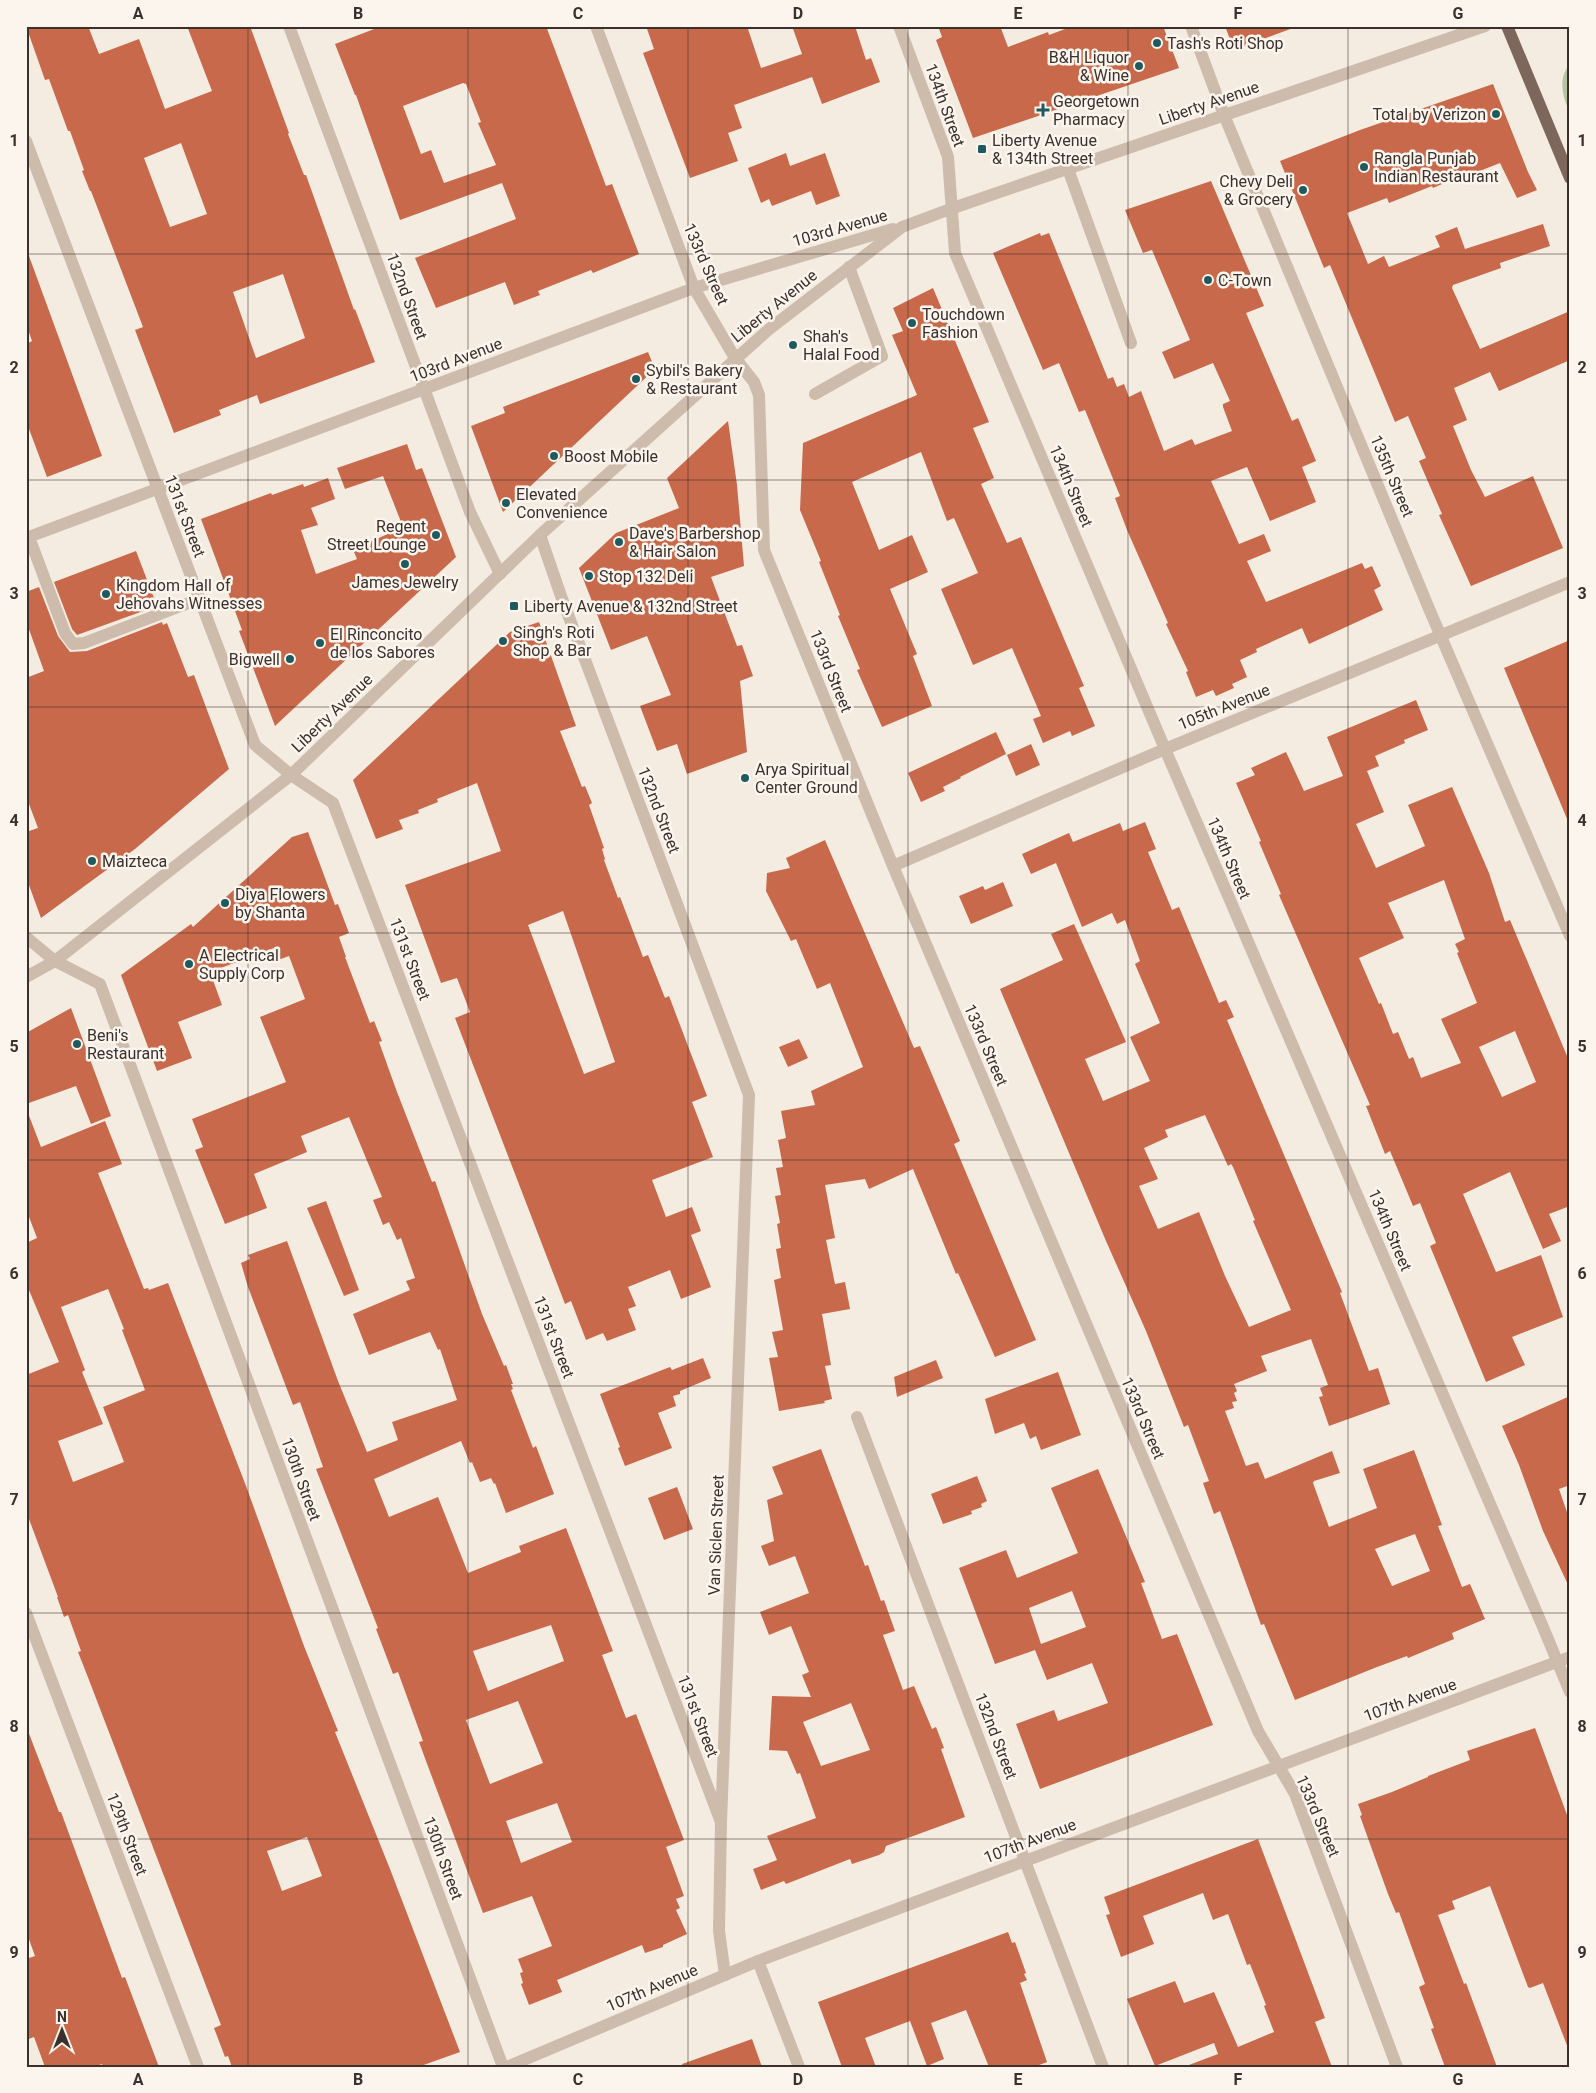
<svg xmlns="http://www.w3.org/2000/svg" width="1596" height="2093" font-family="Roboto,sans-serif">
	<rect width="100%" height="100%" fill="#f4ebe1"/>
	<path fill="#b8c4a0" d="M1570,64V114C1563,97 1557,79 1570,64Z"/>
	<g fill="#c8694b" fill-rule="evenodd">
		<path d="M26,26H88L99,54L139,39L165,109L212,91L187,26H250L289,133L288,134L304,175H306L354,310L355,309L375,362L260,404L257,395L219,410L221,415L174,433L135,330L143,327L91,191H90L82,171L84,170L70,131H68L49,79L45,80ZM181,143L207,214L170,227L144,158ZM283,274L305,338L256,358L233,292Z"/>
		<path d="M382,26H546L606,186L612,184L639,254L593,273L591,270L538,291L540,295L514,305L505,282L436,308L415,258L516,219L502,183L400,220L356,95H355L335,44ZM463,83L466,84L481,122L478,123L496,165L444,183L431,150L421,154L403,106Z"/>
		<path d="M646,26H747L761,68L802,54L792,26H855L866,60L871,58L880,82L822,104L812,77L734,105L742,128L728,133L738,161L690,178L643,53L654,49Z"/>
		<path d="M938,26H1000L1008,47L1048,32L1049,35L1073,26H1163L1179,68L973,138L936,40L942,37Z"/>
		<path d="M1225,26H1293V28L1234,50Z"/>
		<path d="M1493,84L1528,172L1537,190L1517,198L1500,163L1457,180L1456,178L1433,188L1432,186L1389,203L1387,198L1347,213L1368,264L1384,256L1389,267L1440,247L1435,236L1457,227L1465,249L1543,224L1550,246L1500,263L1501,268L1453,285L1452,288L1480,349L1570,311V360L1499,391L1490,372L1454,388L1467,420L1453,426L1471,470L1485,497L1533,476L1563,548L1471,586L1439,515L1442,514L1419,461L1426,458L1408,416L1395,422L1330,265L1324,268L1280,161L1360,130Z"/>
		<path d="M786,153L790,166L825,153L840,196L816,205L811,191L772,206L769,199L761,203L748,168Z"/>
		<path d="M1211,181L1264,306L1246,313L1292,421L1298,418L1316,461L1302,467L1316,502L1270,521L1247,467L1211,481L1239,544L1264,534L1271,551L1247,561L1266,602L1362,563L1365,569L1372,566L1381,586L1374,590L1383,610L1309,644L1302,628L1256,649L1257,652L1240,660L1247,677L1232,684L1234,688L1216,696L1213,690L1196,697L1186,672L1188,671L1166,624L1168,623L1127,530L1115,498L1120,496L1085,410L1079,412L1059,363L1043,370L993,253L1040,233L1041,236L1049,233L1108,379L1113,377L1117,387L1124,384L1129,397L1141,391L1164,451L1192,439L1195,445L1232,431L1223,407V404L1230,401L1213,363L1174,379L1162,352L1190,340L1152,250L1143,253L1125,210Z"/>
		<path d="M26,256H29L102,456L47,477L26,421V344L32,341L26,324Z"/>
		<path d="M933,288L989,422L973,428L994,478L981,484L1007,543L1021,537L1084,686L1079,688L1095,726L1072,736L1070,731L1043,743L1033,719L1041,716L1012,648L973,665L941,589L978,573L954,518L947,521L921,452L852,482L879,550L912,535L928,572L890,589L917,654L913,656L932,706L882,727L857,670L860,669L838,616L840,615L819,562L821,561L800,510L803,443L917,395L892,335L903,331L893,308Z"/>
		<path d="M648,352L655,369L503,512L471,426L505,413L503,407Z"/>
		<path d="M728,421L737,485L744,566L711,577L737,646L742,645L753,676L740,681L747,752L687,774L677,744L657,751L640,706L671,695L647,636L611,650L579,568L616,533L679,508L667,478Z"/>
		<path d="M407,444L416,470L422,468L456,557L275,726L239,631L242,630L201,519L271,493L272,495L303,484L304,487L328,478L335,499L311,508L318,525L301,530L316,574L357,559L354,552L371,546L370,542L403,527L383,476L345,489L337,468Z"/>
		<path d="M136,551L157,606L77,635L72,629L54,582Z"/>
		<path d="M39,587L58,636L70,652L87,651L162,622L163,625L167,623L188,677L194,675L229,769L135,849L41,918L26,877V832L38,828L26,796V678L44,671L26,621V592Z"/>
		<path d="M539,622L576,726L560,731L582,787L585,786L592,803L589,805L604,848L602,849L605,859L604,860L618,898L620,897L643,957L648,955L665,998L669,996L707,1096L692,1102L713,1157L652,1180L666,1217L692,1207L701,1231L691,1235L711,1287L681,1299L670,1270L628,1287L636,1306L628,1309L636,1330L607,1341L603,1333L586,1340L571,1301L565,1304L455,1018L470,1012L457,978L441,983L405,885L501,851L477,783L437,799L438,802L418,810L419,813L399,820L403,829L376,839L353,780L510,632ZM563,911L615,1062L584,1074L528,925Z"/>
		<path d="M1570,640V826L1504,668Z"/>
		<path d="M1416,700L1428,730L1404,740L1405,743L1375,756L1379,766L1367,771L1384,812L1356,824L1376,868L1425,846L1408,805L1452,787L1489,873L1505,922L1510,920L1570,1063V1206L1549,1214L1561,1241L1543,1249L1510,1172L1463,1194L1496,1272L1541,1255L1563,1317L1512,1337L1525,1365L1486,1382L1430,1246L1436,1243L1420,1203L1413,1206L1390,1151L1385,1154L1366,1106L1370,1105L1279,895L1281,894L1259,842L1261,841L1236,783L1255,775L1251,768L1286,752L1304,791L1343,776L1327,737ZM1444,880L1465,939L1455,944L1459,952L1457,953L1477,1003L1441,1019L1461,1063L1421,1078L1413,1057L1409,1059L1398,1032L1393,1034L1381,1003L1379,1004L1359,958L1404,938L1388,903ZM1515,1031L1536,1082L1502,1097L1479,1047Z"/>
		<path d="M996,732L1006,754L960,777L961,778L943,787L945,791L921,802L908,773Z"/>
		<path d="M1031,744L1040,765L1016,776L1007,755Z"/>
		<path d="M1145,822L1156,849L1148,852L1172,910L1179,907L1219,1003L1226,1000L1234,1017L1227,1020L1342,1292L1340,1293L1369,1371L1378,1368L1390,1404L1329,1426L1319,1397L1323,1396L1320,1388L1328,1385L1311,1339L1261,1356L1267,1371L1234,1384L1237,1391L1234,1393L1237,1401L1232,1402L1234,1408L1225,1411L1246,1466L1258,1462L1265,1479L1332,1451L1340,1473L1314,1481L1313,1483L1329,1527L1377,1508L1363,1469L1414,1450L1442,1525L1438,1526L1462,1587L1470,1584L1485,1619L1452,1633L1454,1639L1408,1658L1407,1656L1377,1667L1295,1700L1264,1624L1261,1625L1220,1511L1214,1514L1203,1483L1209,1481L1188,1425L1184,1427L1146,1331L1106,1241L1000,989L1063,960L1051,934L1074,924L1126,1042L1085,1059L1103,1101L1150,1081L1130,1037L1160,1023L1135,964L1140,961L1125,920L1117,924L1112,913L1082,927L1056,863L1031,874L1022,854L1069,833L1073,842L1120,823L1123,831ZM1205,1115L1228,1166L1231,1164L1233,1167L1255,1220L1253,1221L1291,1310L1249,1327L1225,1276L1199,1212L1158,1229L1139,1186L1158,1179L1144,1148L1168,1137L1165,1130ZM1415,1534L1430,1571L1392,1586L1375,1549Z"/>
		<path d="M308,832L335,905L338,904L349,933L339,937L346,957H345L370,1023L374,1021L382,1041L379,1042L397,1092L432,1182L435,1181L482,1314L504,1366L506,1365L513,1384H511L513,1389L511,1390L533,1448L536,1446L554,1494L506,1513L495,1483L494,1484L491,1478L480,1482L472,1462L470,1463L461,1441L374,1479L389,1517L438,1497L468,1573L521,1552L519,1546L566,1528L613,1651L602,1655L626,1718L636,1714L684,1840L666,1847L684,1896L676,1899L680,1908L676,1910L687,1934L663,1945V1947L645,1953L642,1945L557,1980L562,1992L529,2005L521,1984L523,1983L520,1973L523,1972L518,1959L552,1946L532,1896L483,1913L429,1769L419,1742L423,1741L398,1672L393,1674L376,1629L378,1628L316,1469L323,1467L300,1402L293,1405L248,1287L241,1263L250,1259L248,1255L287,1241L338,1381L367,1452L398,1440L392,1422L457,1400L440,1349L438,1350L430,1332L369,1355L353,1314L410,1290L406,1281L415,1278L401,1238L397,1240L389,1222L383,1225L373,1200L382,1197L349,1117L301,1136L307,1152L254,1174L267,1208L225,1224L195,1150L203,1147L192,1119L286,1082L260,1017L305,999L289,956L278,960L274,948L210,972L222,1005L178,1022L192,1058L157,1071L121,975L191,924L193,927L292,837ZM551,1625L564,1661L488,1691L473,1651ZM518,1701L543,1763L490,1784L466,1720ZM557,1803L572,1842L521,1863L506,1821Z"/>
		<path d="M825,840L914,1048L920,1046L942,1098L960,1141L954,1144L1036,1340L995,1357L958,1273L956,1274L913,1169L869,1189L865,1179L825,1185L835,1238L826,1240L835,1284L845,1282L850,1309L822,1314L831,1365L825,1366L832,1399L824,1401L825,1403L779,1411L769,1358L778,1357L772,1332L783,1330L774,1280L781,1278L776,1249L781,1248L777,1224L780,1223L775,1196L781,1195L776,1168L783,1167L778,1140L786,1138L781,1111L815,1105L811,1091L863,1067L830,983L817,989L796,939L791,941L766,891L767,873L790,868L786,858Z"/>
		<path d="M1003,882L1013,906L971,924L959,896L983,886L985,890Z"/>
		<path d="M71,1008L111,1116L91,1124L76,1086L26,1104V1033Z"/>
		<path d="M799,1039L808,1058L788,1067L779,1047Z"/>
		<path d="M26,1113H28L41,1147L105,1121L122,1164L98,1173L144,1289L148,1288L149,1290L168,1283L246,1486L304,1646L338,1731L335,1732L390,1869L460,2052L418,2067H232L228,2056L225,2057L214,2028L221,2025L89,1680L78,1652L81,1651L68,1615L64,1617L57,1597H58L26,1511V1375L59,1362L26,1283V1243L37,1238L26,1209ZM108,1289L124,1329L122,1330L145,1390L103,1407L124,1462L73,1482L58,1441L103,1424L82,1372L85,1370L61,1307ZM307,1837L322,1876L282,1891L267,1851Z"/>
		<path d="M326,1201L359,1290L344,1296L307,1208Z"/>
		<path d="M703,1358L711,1378L680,1391V1394L673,1396L676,1406L658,1413L672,1448L625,1466L618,1448L620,1447L600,1394L670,1367L672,1370Z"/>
		<path d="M936,1360L943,1378L897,1397L894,1377Z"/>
		<path d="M1058,1372L1081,1435L1041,1450L1036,1436L1030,1439L1024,1423L995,1434L985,1399Z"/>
		<path d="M1570,1396V1485L1559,1489L1570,1521V1589L1543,1531L1519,1465L1502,1426Z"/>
		<path d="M821,1449L865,1566L868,1565L881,1601L884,1600L895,1631L883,1635L903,1690L914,1686L932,1729L936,1727L944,1748L941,1749L965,1817L886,1846L884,1852L879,1855L852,1864L850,1859L786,1884L784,1881L761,1890L753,1869L777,1860L767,1836L816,1818L800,1773L797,1774L787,1751L769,1750L772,1696L811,1697L802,1675L809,1672L791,1626L769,1635L760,1612L809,1593L795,1556L769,1566L761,1546L774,1541L767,1500L783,1494L772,1467ZM851,1703L870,1750L821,1766L803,1722Z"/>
		<path d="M1098,1469L1145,1582L1141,1583L1162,1639L1177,1634L1213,1725L1040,1789L1016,1724L1054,1710L1058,1721L1108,1703L1092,1663L1047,1680L1035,1650L995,1664L959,1568L1006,1550L1017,1578L1078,1553L1051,1488ZM1072,1591L1086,1627L1041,1644L1029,1608Z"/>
		<path d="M977,1476L987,1501L981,1504L982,1507L971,1511L972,1514L943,1524L931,1494Z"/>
		<path d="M677,1487L693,1529L664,1540L648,1498Z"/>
		<path d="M1535,1728L1570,1823V2048H1568L1543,1983L1530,1988L1528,1987L1490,1886L1452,1901L1455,1909L1438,1915L1464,1984L1466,1983L1497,2067H1445L1431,2029L1434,2028L1419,1987L1425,1984L1399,1912L1396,1913L1388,1894L1360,1816L1362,1815L1358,1804L1392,1792L1428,1777V1776L1470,1760L1467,1751Z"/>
		<path d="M26,1731H28L59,1812H61L122,1978L125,1977L159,2067H103L102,2064L94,2067H45L34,2037L26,2040V1959L35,1956L26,1931Z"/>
		<path d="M1258,1839L1325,2018L1315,2022L1332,2067H1190L1189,2065L1218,2054L1214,2043L1155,2066L1127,1999L1175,1981L1184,2003L1214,1992L1238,2047L1274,2032L1264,2006L1266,2005L1250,1964L1247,1965L1228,1914L1213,1920L1203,1893L1143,1916L1154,1944L1121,1957L1106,1915L1110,1914L1104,1897Z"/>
		<path d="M1008,1932L1012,1943L1015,1942L1026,1973L1024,1974L1027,1980L1020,1983L1047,2062L1034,2067H989L966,2010L931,2023L944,2059L927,2066L910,2021L865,2038L876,2067H842L818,2002Z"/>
		<path d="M752,2039L762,2067H683L682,2064Z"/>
	</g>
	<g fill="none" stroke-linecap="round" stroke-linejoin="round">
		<g stroke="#cdbbac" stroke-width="12">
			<path d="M289,26L470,512L500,574"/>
			<path d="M596,26L694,288L735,358L754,382L759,395L764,550L893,866L1258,1731L1295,1794L1397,2067"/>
			<path d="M899,26L948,157L955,253L1165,749L1543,1627L1570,1692"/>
			<path d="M1191,26L1224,115L1430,611L1570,936"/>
			<path d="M26,141L255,745L291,775L333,803L721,1822"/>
			<path d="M1068,169L1131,343"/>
			<path d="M815,394L882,356L849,267"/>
			<path d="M540,535L561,596L749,1095L721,1822L719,1931L725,1975"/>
			<path d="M29,537L65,633L73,644L84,643L199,599"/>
			<path d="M26,538L694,288L893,229"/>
			<path d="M893,866L1165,749L1570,582"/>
			<path d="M26,937L55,961L100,984L503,2067"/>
			<path d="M26,977L55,961L291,775L540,535L768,330L902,227L953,208L1485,26"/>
			<path d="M857,1417L1103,2067"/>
			<path d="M26,1613L198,2067"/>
			<path d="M758,1961L799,2067"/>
			<path d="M507,2067L758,1961L1570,1657"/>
		</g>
		<path stroke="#7d675c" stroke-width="12" d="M1507,26L1570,178"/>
	</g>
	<path fill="none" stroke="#3b302b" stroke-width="1" stroke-opacity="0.55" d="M248,26V2067M468,26V2067M688,26V2067M908,26V2067M1128,26V2067M1348,26V2067M26,254H1570M26,480H1570M26,707H1570M26,933H1570M26,1160H1570M26,1386H1570M26,1613H1570M26,1839H1570"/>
	<g fill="#1f5a5e" stroke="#fbf5ee" stroke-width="2">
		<circle cx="1157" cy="43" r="5"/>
		<circle cx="1139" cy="66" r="5"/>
		<path d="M1040.5 102.5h5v5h5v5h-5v5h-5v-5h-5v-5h5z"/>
		<circle cx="1496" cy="114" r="5"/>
		<rect x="977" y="144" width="10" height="10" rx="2.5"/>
		<circle cx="1364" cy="167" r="5"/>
		<circle cx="1303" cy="190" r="5"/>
		<circle cx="1208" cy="280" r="5"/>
		<circle cx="912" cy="323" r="5"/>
		<circle cx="793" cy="345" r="5"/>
		<circle cx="636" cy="379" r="5"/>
		<circle cx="554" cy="456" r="5"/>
		<circle cx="506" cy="503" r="5"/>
		<circle cx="436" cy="535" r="5"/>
		<circle cx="619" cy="542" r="5"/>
		<circle cx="405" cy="564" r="5"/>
		<circle cx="589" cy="576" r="5"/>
		<circle cx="106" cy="594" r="5"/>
		<rect x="509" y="601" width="10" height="10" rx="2.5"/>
		<circle cx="503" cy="641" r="5"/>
		<circle cx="320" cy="643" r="5"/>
		<circle cx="290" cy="659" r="5"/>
		<circle cx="745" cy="778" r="5"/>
		<circle cx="92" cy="861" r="5"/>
		<circle cx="225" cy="903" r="5"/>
		<circle cx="189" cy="964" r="5"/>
		<circle cx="77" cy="1044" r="5"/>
	</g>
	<g text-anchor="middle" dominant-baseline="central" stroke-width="5" stroke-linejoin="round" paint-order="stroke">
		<g font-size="16" fill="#3b302b" stroke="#fbf5ee" text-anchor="start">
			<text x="1167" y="43">Tash's Roti Shop</text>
			<text x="1129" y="57" text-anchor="end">B&amp;H Liquor<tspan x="1129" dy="18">&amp; Wine</tspan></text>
			<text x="1053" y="101">Georgetown<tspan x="1053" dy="18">Pharmacy</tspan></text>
			<text x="1486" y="114" text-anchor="end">Total by Verizon</text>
			<text x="992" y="140">Liberty Avenue<tspan x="992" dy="18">&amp; 134th Street</tspan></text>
			<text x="1374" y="158">Rangla Punjab<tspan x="1374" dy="18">Indian Restaurant</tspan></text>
			<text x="1293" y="181" text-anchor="end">Chevy Deli<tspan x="1293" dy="18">&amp; Grocery</tspan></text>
			<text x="1218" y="280">C-Town</text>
			<text x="922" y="314">Touchdown<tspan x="922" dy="18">Fashion</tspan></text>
			<text x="803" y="336">Shah's<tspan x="803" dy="18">Halal Food</tspan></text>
			<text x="646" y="370">Sybil's Bakery<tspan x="646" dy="18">&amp; Restaurant</tspan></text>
			<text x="564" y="456">Boost Mobile</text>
			<text x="516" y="494">Elevated<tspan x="516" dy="18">Convenience</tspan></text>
			<text x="426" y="526" text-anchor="end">Regent<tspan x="426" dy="18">Street Lounge</tspan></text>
			<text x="629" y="533">Dave's Barbershop<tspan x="629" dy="18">&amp; Hair Salon</tspan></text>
			<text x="599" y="576">Stop 132 Deli</text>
			<text x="405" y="582" text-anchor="middle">James Jewelry</text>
			<text x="116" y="585">Kingdom Hall of<tspan x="116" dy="18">Jehovahs Witnesses</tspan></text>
			<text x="524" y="606">Liberty Avenue &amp; 132nd Street</text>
			<text x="513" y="632">Singh's Roti<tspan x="513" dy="18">Shop &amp; Bar</tspan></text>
			<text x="330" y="634">El Rinconcito<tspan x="330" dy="18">de los Sabores</tspan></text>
			<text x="280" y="659" text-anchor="end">Bigwell</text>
			<text x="755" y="769">Arya Spiritual<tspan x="755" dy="18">Center Ground</tspan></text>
			<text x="102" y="861">Maizteca</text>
			<text x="235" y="894">Diya Flowers<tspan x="235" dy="18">by Shanta</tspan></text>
			<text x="199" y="955">A Electrical<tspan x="199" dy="18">Supply Corp</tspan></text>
			<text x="87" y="1035">Beni's<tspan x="87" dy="18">Restaurant</tspan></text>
		</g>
		<g font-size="16" fill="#3b302b" stroke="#fbf5ee">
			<text transform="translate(1209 103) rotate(-19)">Liberty Avenue</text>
			<text transform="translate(945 105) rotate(70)">134th Street</text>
			<text transform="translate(840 228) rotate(-16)">103rd Avenue</text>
			<text transform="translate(706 264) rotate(66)">133rd Street</text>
			<text transform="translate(407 296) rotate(70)">132nd Street</text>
			<text transform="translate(774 306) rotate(-39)">Liberty Avenue</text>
			<text transform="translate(456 360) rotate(-21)">103rd Avenue</text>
			<text transform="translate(1392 476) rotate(67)">135th Street</text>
			<text transform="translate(1071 486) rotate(67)">134th Street</text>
			<text transform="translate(185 516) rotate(69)">131st Street</text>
			<text transform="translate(831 671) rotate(68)">133rd Street</text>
			<text transform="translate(1224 707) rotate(-22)">105th Avenue</text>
			<text transform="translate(332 713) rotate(-44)">Liberty Avenue</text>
			<text transform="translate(659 810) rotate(69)">132nd Street</text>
			<text transform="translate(1229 858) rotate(67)">134th Street</text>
			<text transform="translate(410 959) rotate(69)">131st Street</text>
			<text transform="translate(986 1045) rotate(67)">133rd Street</text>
			<text transform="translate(1390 1230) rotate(67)">134th Street</text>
			<text transform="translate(554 1337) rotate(69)">131st Street</text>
			<text transform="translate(1143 1418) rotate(67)">133rd Street</text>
			<text transform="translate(301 1479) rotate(70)">130th Street</text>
			<text transform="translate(716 1535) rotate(-88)">Van Siclen Street</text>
			<text transform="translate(1410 1700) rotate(-20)">107th Avenue</text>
			<text transform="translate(698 1716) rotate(69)">131st Street</text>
			<text transform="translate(996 1736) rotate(69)">132nd Street</text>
			<text transform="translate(1318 1816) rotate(67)">133rd Street</text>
			<text transform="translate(127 1834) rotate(69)">129th Street</text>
			<text transform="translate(1030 1841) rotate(-21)">107th Avenue</text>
			<text transform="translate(443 1858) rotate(70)">130th Street</text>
			<text transform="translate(652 1988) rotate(-23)">107th Avenue</text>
		</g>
	</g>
	<rect width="1596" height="2093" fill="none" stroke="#fbf5ee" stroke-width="55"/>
	<g transform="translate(62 2030)" stroke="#fbf5ee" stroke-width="4" paint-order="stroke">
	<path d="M0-4L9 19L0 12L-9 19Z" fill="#3b302b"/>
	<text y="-8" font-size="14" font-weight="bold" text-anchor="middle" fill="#3b302b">N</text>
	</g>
	<rect x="28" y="28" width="1540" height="2038" fill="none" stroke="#3b302b" stroke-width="2"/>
	<g font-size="16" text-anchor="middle" font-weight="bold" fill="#3b302b">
		<text x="138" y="19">A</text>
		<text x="358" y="19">B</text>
		<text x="578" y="19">C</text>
		<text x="798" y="19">D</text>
		<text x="1018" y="19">E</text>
		<text x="1238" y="19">F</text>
		<text x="1458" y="19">G</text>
		<text x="14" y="146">1</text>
		<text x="1582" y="146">1</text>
		<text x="14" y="373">2</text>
		<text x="1582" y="373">2</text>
		<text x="14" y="599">3</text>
		<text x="1582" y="599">3</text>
		<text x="14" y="826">4</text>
		<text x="1582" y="826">4</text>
		<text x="14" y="1052">5</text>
		<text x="1582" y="1052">5</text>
		<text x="14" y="1279">6</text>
		<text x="1582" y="1279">6</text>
		<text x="14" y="1505">7</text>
		<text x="1582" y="1505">7</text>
		<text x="14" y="1732">8</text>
		<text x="1582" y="1732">8</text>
		<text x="14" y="1958">9</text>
		<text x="1582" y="1958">9</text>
		<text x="138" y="2085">A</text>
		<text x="358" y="2085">B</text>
		<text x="578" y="2085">C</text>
		<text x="798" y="2085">D</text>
		<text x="1018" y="2085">E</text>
		<text x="1238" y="2085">F</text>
		<text x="1458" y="2085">G</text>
	</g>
</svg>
